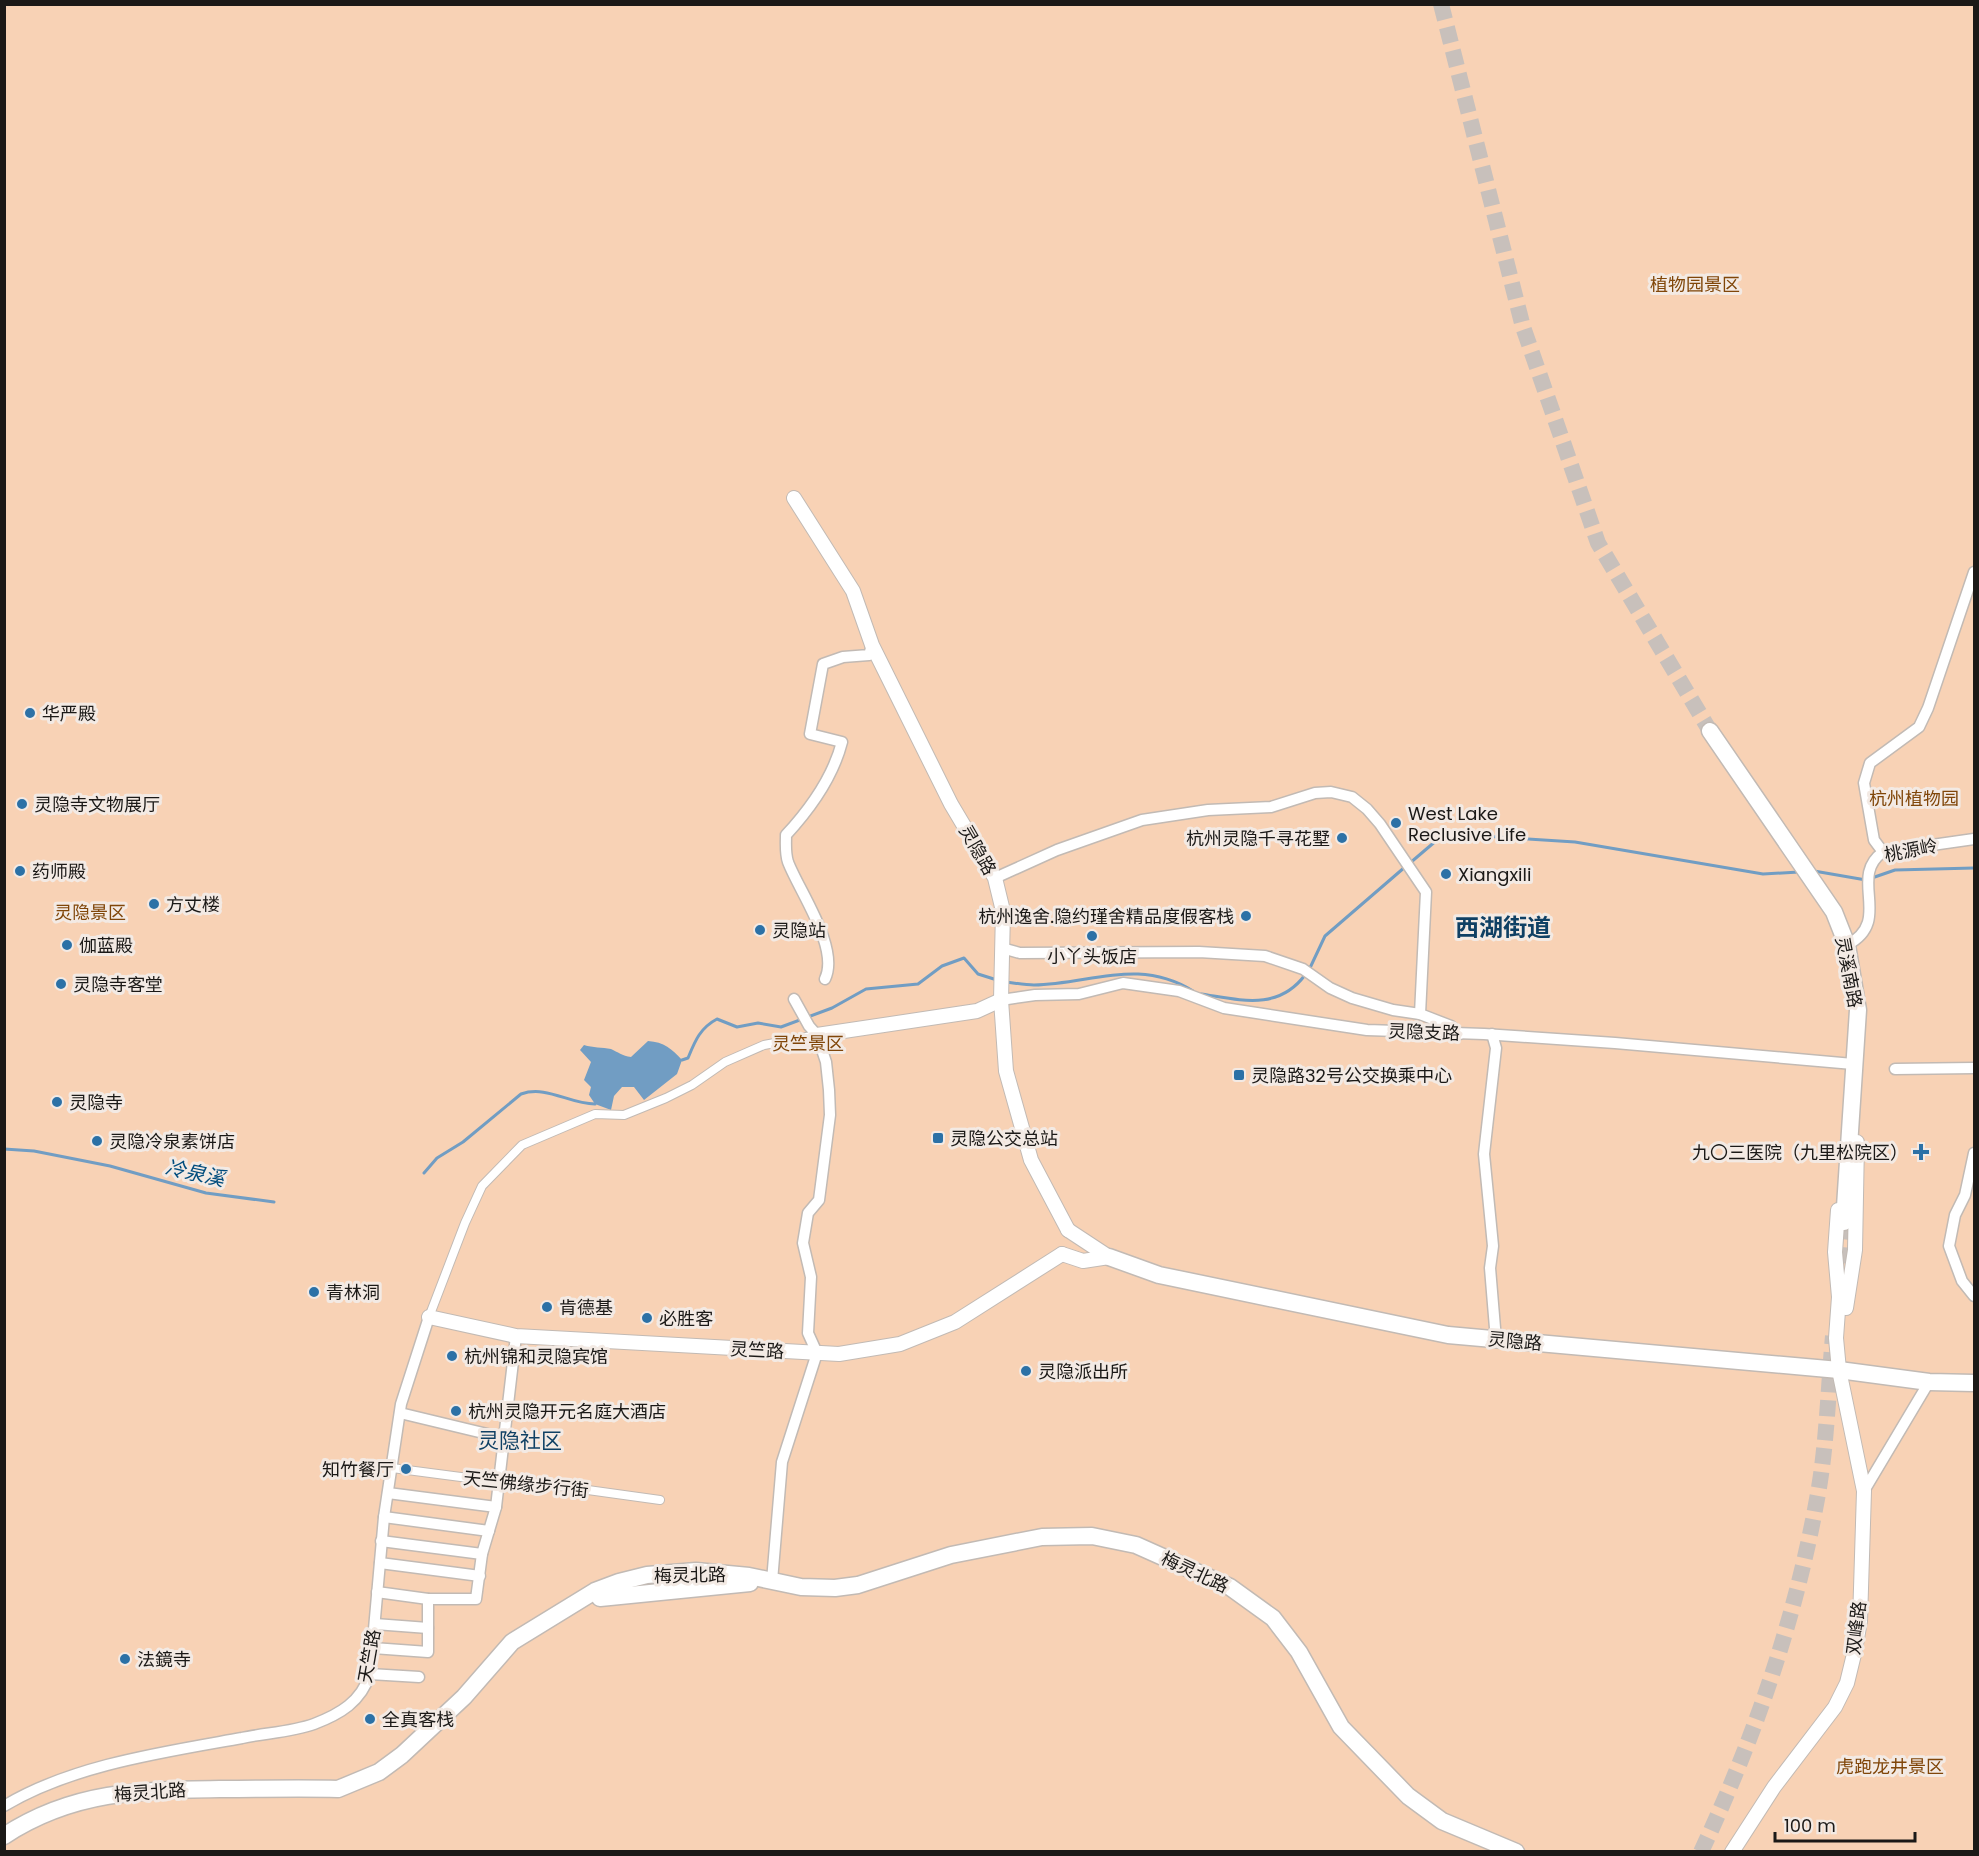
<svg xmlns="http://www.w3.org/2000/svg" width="1979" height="1856" font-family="Poppins,'Noto Sans SC',sans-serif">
	<rect width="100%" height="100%" fill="#f3eae4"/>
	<path fill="#f8d2b5" d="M5,5H1974V1851L5,1852Z"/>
	<path fill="#719dc3" d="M648,1041C664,1042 672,1049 682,1060L677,1074L644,1100L634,1087H622L614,1096L611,1110L595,1104L589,1095L591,1087L584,1080L591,1062L580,1050L584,1045C593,1048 602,1047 611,1049C618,1052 622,1056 631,1057Z"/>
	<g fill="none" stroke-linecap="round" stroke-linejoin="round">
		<g stroke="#719dc3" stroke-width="3">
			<path d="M1410,863L1437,840L1451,834L1575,842L1763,874L1799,872"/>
			<path d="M1814,871L1866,880L1895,870L1974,868"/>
			<path d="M1309,970L1325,936L1405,867"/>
			<path d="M1006,982C1015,983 1025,985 1034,985C1091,984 1138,957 1193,991"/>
			<path d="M1201,994C1241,1000 1278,1011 1305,975"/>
			<path d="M682,1060L688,1058C695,1041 700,1028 717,1019L737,1027L758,1023L781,1027L832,1008L866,989L918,984L942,966L964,958L978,974L997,980"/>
			<path d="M4,1149L34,1151L110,1166L206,1193L274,1202"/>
			<path d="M424,1173L437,1158L463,1142L521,1094C547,1085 569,1104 595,1104"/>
		</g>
		<g stroke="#c8c0bb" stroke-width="16" stroke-dasharray="16 8" stroke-linecap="butt">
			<path d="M1441,4L1523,327L1598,543L1710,731"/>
			<path d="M1840,1263L1844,1222"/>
			<path d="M1701,1852C1754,1739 1795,1621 1817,1499C1827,1446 1828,1390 1833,1336"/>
		</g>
		<g stroke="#c2bab4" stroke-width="10">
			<g id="pedestrian">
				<path d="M429,1317L465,1223L482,1186L522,1145L595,1114L624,1115L666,1098L692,1085L725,1062L764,1045L817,1035"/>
				<path d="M392,1468L499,1482L523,1481L660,1500"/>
			</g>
		</g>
		<g stroke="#c2bab4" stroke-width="13">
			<g id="minor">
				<path d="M1883,852L1874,840L1864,783L1870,763L1919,727L1928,708L1974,572"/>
				<path d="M995,878L1057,850L1142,820L1208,810L1271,807L1315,793L1331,792L1352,797L1367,809L1380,824L1426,892L1420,1014L1451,1026L1460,1034"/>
				<path d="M1847,945C1894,921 1847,877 1883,852L1974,839"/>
				<path d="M1002,948L1020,953L1199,952L1265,956L1303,969L1330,988L1352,998L1393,1010L1420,1014"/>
				<path d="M825,979C840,948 799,891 788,862C785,853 786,844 786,835C811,808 833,777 842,742L810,734L823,664L843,657L869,655L872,645"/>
				<path d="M1001,1000L1035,995L1079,994L1123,983L1179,991L1224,1008L1367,1030L1484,1034L1615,1043L1853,1064"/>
				<path d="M1492,1034L1496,1048L1484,1154L1493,1246L1490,1268L1496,1340"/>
				<path d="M1895,1069L1974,1068"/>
				<path d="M1974,1153L1965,1195L1955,1215L1949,1246L1962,1281L1974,1296"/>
				<path d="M400,1413L504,1438"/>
				<path d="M1864,1491L1929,1382"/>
				<path d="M388,1493L496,1507"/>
				<path d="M384,1517L489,1531"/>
				<path d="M381,1541L482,1554"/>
				<path d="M380,1563L480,1576"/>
				<path d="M772,1581L782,1462L817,1353L808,1333L811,1277L803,1243L808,1213L819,1200L830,1115L829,1090L826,1062L817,1035L809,1026L794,999"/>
				<path d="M377,1592L428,1599"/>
				<path d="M375,1624L428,1628"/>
				<path d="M373,1648L428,1652V1599H476L482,1554L496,1507L516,1336"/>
				<path d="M370,1674L419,1677"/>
				<path d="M4,1806C72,1765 164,1752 242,1738C265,1733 292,1732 314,1724C340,1714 361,1702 370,1674L384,1517L401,1404L429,1317"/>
			</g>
		</g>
		<g stroke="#c2bab4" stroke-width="16">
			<g id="tertiary">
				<path d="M794,498L853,591L872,645L951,804L995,878L1003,911L1001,1000L1006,1071L1031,1160L1068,1230"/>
				<path d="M817,1035L977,1011L1001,1000"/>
				<path d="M1068,1230L1109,1257"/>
				<path d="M1062,1254L1083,1261L1109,1257"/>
				<path d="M1846,1308L1855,1250L1857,1142"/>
				<path d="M429,1317L516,1336L839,1354L900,1344L955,1322L1062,1254"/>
				<path d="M1732,1852L1774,1787L1835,1707L1847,1683L1855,1650L1860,1621L1864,1491L1839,1370L1836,1338L1839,1297L1835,1252L1838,1210"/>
			</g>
		</g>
		<g stroke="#c2bab4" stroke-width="19">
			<g id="secondary">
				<path d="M1710,731L1834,912L1847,945L1858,1010L1844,1222"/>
				<path d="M1109,1257L1159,1275L1448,1335L1839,1370L1929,1382L1974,1383"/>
				<path d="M600,1598L750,1583"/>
				<path d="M4,1836C74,1790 143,1790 224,1789C262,1789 300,1788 338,1789L379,1772L402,1755L464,1697L512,1642L595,1591L619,1582L647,1575L696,1571L749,1576L801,1587L835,1588L858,1585L951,1555L1042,1537L1092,1536L1136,1545L1230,1587L1273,1618L1299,1652L1341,1727L1408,1796L1442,1821L1516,1852"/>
			</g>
		</g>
		<use href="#pedestrian" stroke="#fff" stroke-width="8"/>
		<use href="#minor" stroke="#fff" stroke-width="10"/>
		<use href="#tertiary" stroke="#fff" stroke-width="14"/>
		<use href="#secondary" stroke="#fff" stroke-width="16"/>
	</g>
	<g fill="#2c71a6" stroke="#f3eae4" stroke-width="2">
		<circle cx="30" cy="713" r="6"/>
		<circle cx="22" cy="804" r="6"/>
		<circle cx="1396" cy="823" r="6"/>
		<circle cx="1342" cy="838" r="6"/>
		<circle cx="20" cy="871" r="6"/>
		<circle cx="1446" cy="874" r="6"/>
		<circle cx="154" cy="904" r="6"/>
		<circle cx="1246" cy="916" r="6"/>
		<circle cx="760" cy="930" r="6"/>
		<circle cx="1092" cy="936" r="6"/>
		<circle cx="67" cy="945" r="6"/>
		<circle cx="61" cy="984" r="6"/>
		<rect x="1233" y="1069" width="12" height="12" rx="3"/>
		<circle cx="57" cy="1102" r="6"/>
		<rect x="932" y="1132" width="12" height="12" rx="3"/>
		<circle cx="97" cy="1141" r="6"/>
		<path d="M1918 1143h6v6h6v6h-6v6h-6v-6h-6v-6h6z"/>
		<circle cx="314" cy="1292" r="6"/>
		<circle cx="547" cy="1307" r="6"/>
		<circle cx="647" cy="1318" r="6"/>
		<circle cx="452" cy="1356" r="6"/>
		<circle cx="1026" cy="1371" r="6"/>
		<circle cx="456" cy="1411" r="6"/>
		<circle cx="406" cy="1469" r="6"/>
		<circle cx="125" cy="1659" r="6"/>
		<circle cx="370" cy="1719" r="6"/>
	</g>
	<g text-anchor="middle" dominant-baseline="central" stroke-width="6" stroke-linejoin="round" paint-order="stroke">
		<g font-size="18" fill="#804609" stroke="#f3eae4">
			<text x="1695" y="284">植物园景区</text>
			<text x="1914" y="798">杭州植物园</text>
			<text x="90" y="912">灵隐景区</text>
			<text x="808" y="1043">灵竺景区</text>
			<text x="1890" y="1766">虎跑龙井景区</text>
		</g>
		<g font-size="18" fill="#1b1917" stroke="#f3eae4" text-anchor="start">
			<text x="42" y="713">华严殿</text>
			<text x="34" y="804">灵隐寺文物展厅</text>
			<text x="1408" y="813">West Lake<tspan x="1408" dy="21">Reclusive Life</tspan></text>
			<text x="1330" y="838" text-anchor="end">杭州灵隐千寻花墅</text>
			<text x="32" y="871">药师殿</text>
			<text x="1458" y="874">Xiangxili</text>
			<text x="166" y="904">方丈楼</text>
			<text x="1234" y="916" text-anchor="end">杭州逸舍.隐约瑾舍精品度假客栈</text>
			<text x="772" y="930">灵隐站</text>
			<text x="79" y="945">伽蓝殿</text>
			<text x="1092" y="956" text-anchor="middle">小丫头饭店</text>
			<text x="73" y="984">灵隐寺客堂</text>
			<text x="1251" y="1075">灵隐路32号公交换乘中心</text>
			<text x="69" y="1102">灵隐寺</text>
			<text x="950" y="1138">灵隐公交总站</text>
			<text x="109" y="1141">灵隐冷泉素饼店</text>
			<text x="1908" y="1152" text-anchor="end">九〇三医院（九里松院区）</text>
			<text x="326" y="1292">青林洞</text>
			<text x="559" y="1307">肯德基</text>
			<text x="659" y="1318">必胜客</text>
			<text x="464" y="1356">杭州锦和灵隐宾馆</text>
			<text x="1038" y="1371">灵隐派出所</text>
			<text x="468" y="1411">杭州灵隐开元名庭大酒店</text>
			<text x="394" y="1469" text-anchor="end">知竹餐厅</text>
			<text x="137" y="1659">法鏡寺</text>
			<text x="382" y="1719">全真客栈</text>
		</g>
		<g font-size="18" fill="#1b1917" stroke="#f3eae4">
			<text transform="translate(978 850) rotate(60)">灵隐路</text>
			<text transform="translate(1911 850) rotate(-11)">桃源岭</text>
			<text transform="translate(1849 972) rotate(79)">灵溪南路</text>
			<text transform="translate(1424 1032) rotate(2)">灵隐支路</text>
			<text transform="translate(1515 1341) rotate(5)">灵隐路</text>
			<text transform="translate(757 1350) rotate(3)">灵竺路</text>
			<text transform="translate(526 1484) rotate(6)">天竺佛缘步行街</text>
			<text transform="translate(1195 1572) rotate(25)">梅灵北路</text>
			<text transform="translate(690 1575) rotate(-1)">梅灵北路</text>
			<text transform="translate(1856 1628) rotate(-83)">双峰路</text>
			<text transform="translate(369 1656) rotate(-80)">天竺路</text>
			<text transform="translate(150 1792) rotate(-4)">梅灵北路</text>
		</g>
		<g font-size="20" font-style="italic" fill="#004c7d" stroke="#f3eae4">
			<text transform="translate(195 1173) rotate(12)">冷泉溪</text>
		</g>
		<g font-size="21" fill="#0f4064" stroke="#f3eae4">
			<text x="520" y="1440">灵隐社区</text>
		</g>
		<g font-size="24" font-weight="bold" fill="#0f4064" stroke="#f3eae4">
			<text x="1503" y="927">西湖街道</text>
		</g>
	</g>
	<rect width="1979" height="1856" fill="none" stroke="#1b1917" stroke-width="12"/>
	<path d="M1775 1832v9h140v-9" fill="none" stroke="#1b1917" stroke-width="3"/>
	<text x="1784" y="1832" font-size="18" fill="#1b1917" stroke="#f3eae4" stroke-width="4.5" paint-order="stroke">100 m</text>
</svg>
